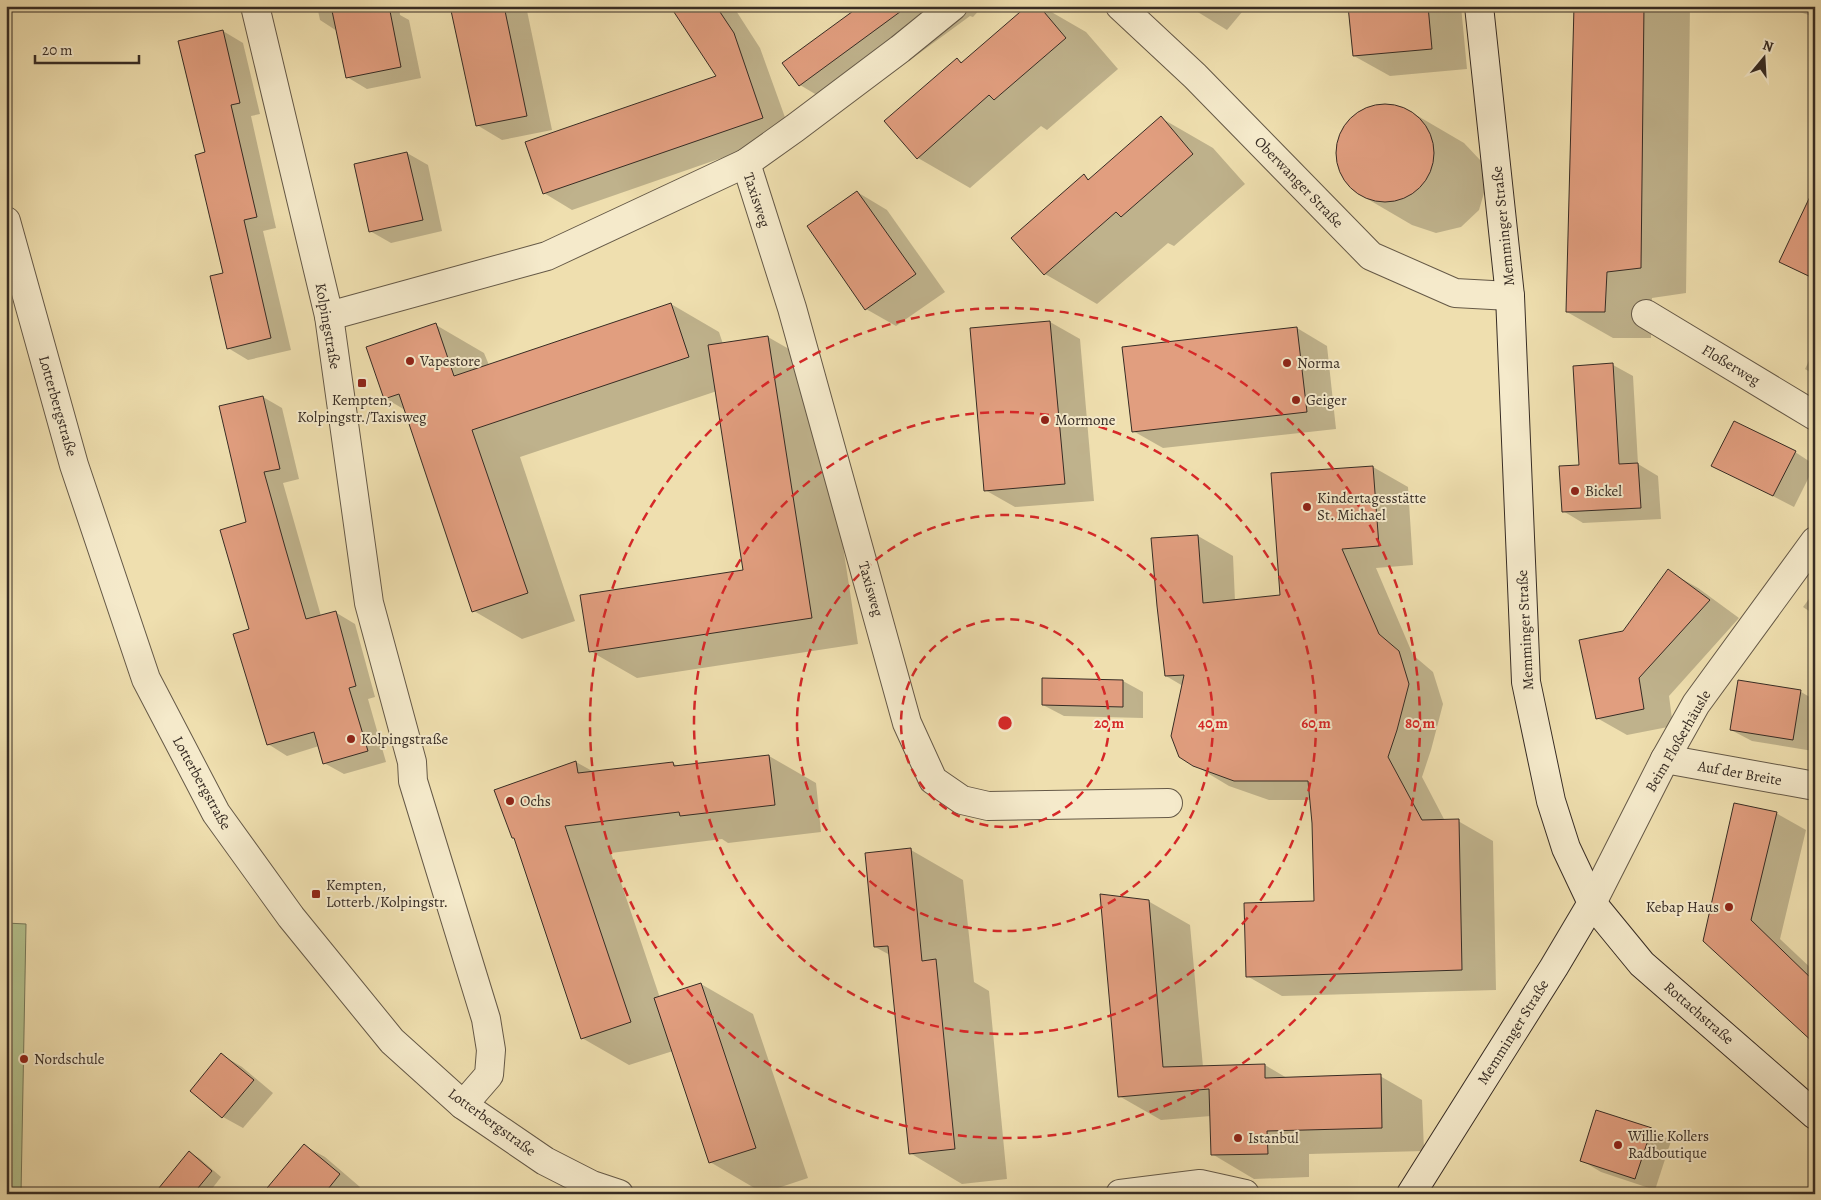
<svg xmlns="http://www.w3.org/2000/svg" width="1821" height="1200" font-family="Alegreya,serif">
	<rect width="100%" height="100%" fill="#efdfaf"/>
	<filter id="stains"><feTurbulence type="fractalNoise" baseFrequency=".004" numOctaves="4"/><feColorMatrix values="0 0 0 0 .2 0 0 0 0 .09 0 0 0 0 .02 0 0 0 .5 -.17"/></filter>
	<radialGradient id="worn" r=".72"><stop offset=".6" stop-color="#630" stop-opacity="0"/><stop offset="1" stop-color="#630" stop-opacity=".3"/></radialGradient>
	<path fill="#b4c38f" stroke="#76785a" d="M6,923L26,924L21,1194H6Z"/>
	<g fill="#0003">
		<path d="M317,6H399L400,15L409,20L421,78L367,89L347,77L337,31L320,20Z"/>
		<path d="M451,6H526L552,130L502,140L477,125Z"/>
		<path d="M671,6H733L760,48L791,134L572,210L544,193L718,77Z"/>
		<path d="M862,6H983L973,17L970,16L842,110L800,85Z"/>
		<path d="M1029,6H1041L1086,32L1118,69L1047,130L1041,126L970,188L918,158L957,59L963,63Z"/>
		<path d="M1188,6H1247L1227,30Z"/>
		<path d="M1350,6H1461L1467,69L1390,76L1354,56Z"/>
		<path d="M1575,6H1690L1686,293L1652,298L1651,338H1613L1567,312Z"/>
		<path d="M1781,6H1815V17Z"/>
		<path d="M223,31L243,43L260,114L251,116L276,228L263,231L291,350L248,360L228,348L224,274L206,153Z"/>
		<path d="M1386,105L1411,112L1464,143L1481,161L1486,186L1479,210L1461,227L1436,233L1412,225L1359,194L1342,176L1336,151L1343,128L1362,110Z"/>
		<path d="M1161,118L1213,148L1245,184L1174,246L1168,243L1097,304L1045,274L1084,176L1090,180Z"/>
		<path d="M407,153L428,165L442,231L391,243L370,231Z"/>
		<path d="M857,192L887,210L945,292L896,326L866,309Z"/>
		<path d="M1815,229V280L1781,262Z"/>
		<path d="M671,304L719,332L723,344L768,337L815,364L858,644L637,678L590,651L745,571L717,391L520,457L575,621L522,639L474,611L405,410L385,398L436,325L484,353L489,365Z"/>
		<path d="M1050,322L1080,339L1094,501L1015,507L985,490L971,329Z"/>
		<path d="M1297,328L1327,346L1336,429L1163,448L1133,431Z"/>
		<path d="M1815,349V375L1805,369Z"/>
		<path d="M1613,365L1633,376L1638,464L1658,476L1661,519L1583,523L1563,511L1580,466Z"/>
		<path d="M263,397L282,408L299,479L283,483L321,616L335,612L355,624L375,697L368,699L386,762L344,774L324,763L319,746L287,756L268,744L251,629L248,523Z"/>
		<path d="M1795,452L1815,465L1794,507L1713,465Z"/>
		<path d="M1373,467L1408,487L1413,565L1376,568L1413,655L1433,672L1443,704L1431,750L1422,777L1445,821H1458L1493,841L1496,990L1282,996L1247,976L1315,902L1311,800H1269L1229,786L1194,765L1183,686L1166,676L1153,539L1198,536L1233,556L1235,601L1281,596Z"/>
		<path d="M1668,571L1698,588L1739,618L1669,696L1673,726L1627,735L1597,718L1624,632Z"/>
		<path d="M1815,591V615L1803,607Z"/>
		<path d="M1044,679L1123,681L1143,692V718L1064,716L1043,705Z"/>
		<path d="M1801,692L1815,700V741L1813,751L1752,741L1731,730Z"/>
		<path d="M769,756L816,783L821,832L728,843L722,839L611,853L660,998L701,984L753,1014L808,1178L763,1193L710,1162L673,1051L629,1065L582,1038L516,839L576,762L594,772L673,763L679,767Z"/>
		<path d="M1776,813L1806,830L1780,939L1815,972V1042L1705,941Z"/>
		<path d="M911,850L963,880L974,982L989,991L1007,1179L962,1184L910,1153L890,955L875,947Z"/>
		<path d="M1148,901L1190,925L1203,1067L1265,1065L1287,1078L1380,1076L1422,1100L1424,1151L1309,1154V1177L1254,1179L1212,1154L1211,1116L1161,1120L1119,1096Z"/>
		<path d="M222,1055L242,1067L273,1093L243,1128L223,1117Z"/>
		<path d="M1651,1129L1671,1141L1655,1190L1601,1172L1581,1160Z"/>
		<path d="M305,1146L325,1157L360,1187L354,1194H279Z"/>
		<path d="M189,1152L199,1158L221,1177L208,1194H178Z"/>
	</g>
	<g fill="#e19e7f" stroke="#372c24">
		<path d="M331,6H389L401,67L346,78Z"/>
		<path d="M450,6H504L527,116L476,126Z"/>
		<path d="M670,6H716L734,33L763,118L543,194L525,142L716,76Z"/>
		<path d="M860,6H908L799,86L782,63Z"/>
		<path d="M1027,6H1039L1066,38L994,100L989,95L917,159L884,121L957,58L961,63Z"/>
		<path d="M1348,6H1428L1432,49L1353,56Z"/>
		<path d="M1574,6H1644L1641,268L1607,272L1605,312H1566Z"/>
		<path d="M223,30L240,103L231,105L257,217L244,220L271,338L227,349L210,276L223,273L195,155L205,152L178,41Z"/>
		<circle cx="1385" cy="153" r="49"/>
		<path d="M1161,116L1193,154L1121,217L1116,212L1044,275L1011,238L1084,174L1088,180Z"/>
		<path d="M407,152L423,220L369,232L354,164Z"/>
		<path d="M1815,186V279L1779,262Z"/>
		<path d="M857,191L916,274L865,310L807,226Z"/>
		<path d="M671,303L689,357L472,430L528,593L472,612L399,394L384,399L366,347L436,323L454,376Z"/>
		<path d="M1050,321L1065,484L984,491L970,328Z"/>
		<path d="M1297,327L1307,412L1132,432L1122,347Z"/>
		<path d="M768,336L812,618L589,652L580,595L743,570L708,345Z"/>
		<path d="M1613,363L1619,464L1638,463L1641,508L1562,512L1559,466L1579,465L1573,366Z"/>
		<path d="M263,396L280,469L264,472L285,547L306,619L336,611L356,686L349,688L368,751L323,764L314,732L267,745L233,634L249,629L220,530L246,522L219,406Z"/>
		<path d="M1734,421L1796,451L1773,496L1711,466Z"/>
		<path d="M1373,466L1379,546L1342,549L1379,634L1399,651L1409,684L1397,730L1388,757L1422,820L1459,819L1462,970L1246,977L1244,903L1314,901L1312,823L1308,781H1234L1193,766L1179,757L1171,736L1184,675L1165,676L1157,606L1151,538L1198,535L1203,603L1280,595L1271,473Z"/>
		<path d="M1668,569L1710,600L1639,678L1644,709L1596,719L1579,640L1623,631Z"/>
		<path d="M1042,678L1123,680V707L1042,705Z"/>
		<path d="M1738,680L1801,690L1793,740L1730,730Z"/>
		<path d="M769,755L775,805L680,816L679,812L565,826L631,1022L581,1039L514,838H512L494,790L576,761L578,773L673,762L674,766Z"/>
		<path d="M1734,803L1777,812L1751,920L1815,982V1044L1703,941Z"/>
		<path d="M911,848L922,961L936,959L955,1149L909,1154L888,946L874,947L865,853Z"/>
		<path d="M1100,894L1149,900L1163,1067L1265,1064V1078L1381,1074L1382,1128L1267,1131L1268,1154L1211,1155L1209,1089L1118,1097Z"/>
		<path d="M701,983L756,1148L709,1163L654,998Z"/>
		<path d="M221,1053L254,1080L222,1118L190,1091Z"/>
		<path d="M1596,1110L1652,1128L1635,1179L1580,1161Z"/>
		<path d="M304,1144L340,1174L324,1194H262Z"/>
		<path d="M189,1151L212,1171L193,1194H154Z"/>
	</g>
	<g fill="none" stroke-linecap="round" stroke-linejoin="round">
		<g stroke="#655947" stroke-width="30">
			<g id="street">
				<path d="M255,6L329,316L369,603L412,762L413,781L486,1019L491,1050L489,1075L463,1105"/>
				<path d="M1120,6L1195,76L1371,256L1455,293L1510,296"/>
				<path d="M746,163L792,308L907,723L933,780L962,800L988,806L1168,803"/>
				<path d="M6,221L74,465L146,679L216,813L291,917L392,1041L463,1105L545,1161L592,1185L619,1194"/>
				<path d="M1646,314L1815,416"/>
				<path d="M329,316L547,256L746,163L795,128L900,49L953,6"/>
				<path d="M1665,759L1815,786"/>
				<path d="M1592,903L1665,759L1696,704L1815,541"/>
				<path d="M1120,1194L1200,1184L1245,1194"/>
			</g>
		</g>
		<g stroke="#372c24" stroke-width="30">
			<g id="secondary">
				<path d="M1479,6L1510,296L1526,682L1551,801L1566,848L1592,903L1642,964L1815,1115"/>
				<path d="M1411,1194L1554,967L1592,903"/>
			</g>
		</g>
		<use href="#street" stroke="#f5eacb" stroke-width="28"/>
		<use href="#secondary" stroke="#f5eacb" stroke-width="28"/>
	</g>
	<g fill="none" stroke="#d62828" stroke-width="2.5" stroke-dasharray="9 6">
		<circle cx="1005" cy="723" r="104"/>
		<circle cx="1005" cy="723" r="208"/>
		<circle cx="1005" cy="723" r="311"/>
		<circle cx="1005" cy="723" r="415"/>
	</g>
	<g fill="#8f2418" stroke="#f5eacb" stroke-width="2">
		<circle cx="410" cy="361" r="5"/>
		<circle cx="1287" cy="363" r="5"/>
		<rect x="357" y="378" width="10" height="10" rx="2.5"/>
		<circle cx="1296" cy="400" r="5"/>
		<circle cx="1045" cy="420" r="5"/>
		<circle cx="1575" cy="491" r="5"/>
		<circle cx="1307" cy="507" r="5"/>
		<circle cx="351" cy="739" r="5"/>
		<circle cx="510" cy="801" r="5"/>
		<rect x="311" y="889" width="10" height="10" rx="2.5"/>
		<circle cx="1729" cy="907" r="5"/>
		<circle cx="24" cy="1059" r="5"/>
		<circle cx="1238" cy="1138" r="5"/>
		<circle cx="1618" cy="1145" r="5"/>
	</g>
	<g text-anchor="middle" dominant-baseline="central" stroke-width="4" stroke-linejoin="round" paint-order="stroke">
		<g font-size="15" fill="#372c24" stroke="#f5eacb">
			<text transform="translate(1299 182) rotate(46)">Oberwanger Straße</text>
			<text transform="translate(757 200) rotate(72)">Taxisweg</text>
			<text transform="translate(1503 226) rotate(-96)">Memminger Straße</text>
			<text transform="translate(328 326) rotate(80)">Kolpingstraße</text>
			<text transform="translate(1731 365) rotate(31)">Floßerweg</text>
			<text transform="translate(58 406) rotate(74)">Lotterbergstraße</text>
			<text transform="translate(871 589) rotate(74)">Taxisweg</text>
			<text transform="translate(1525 630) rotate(-93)">Memminger Straße</text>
			<text transform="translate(1678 741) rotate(-60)">Beim Floßerhäusle</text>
			<text transform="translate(1740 773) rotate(10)">Auf der Breite</text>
			<text transform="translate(202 783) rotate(61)">Lotterbergstraße</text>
			<text transform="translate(1699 1013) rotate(41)">Rottachstraße</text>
			<text transform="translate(1513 1032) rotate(-58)">Memminger Straße</text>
			<text transform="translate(492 1122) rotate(36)">Lotterbergstraße</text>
		</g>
		<g font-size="15" fill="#372c24" stroke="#f5eacb" text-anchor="start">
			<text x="420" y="361">Vapestore</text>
			<text x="1297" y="363">Norma</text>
			<text x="362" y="400" text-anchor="middle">Kempten,<tspan x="362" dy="17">Kolpingstr./Taxisweg</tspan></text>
			<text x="1306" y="400">Geiger</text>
			<text x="1055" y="420">Mormone</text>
			<text x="1585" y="491">Bickel</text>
			<text x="1317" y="498">Kindertagesstätte<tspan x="1317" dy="17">St. Michael</tspan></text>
			<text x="361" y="739">Kolpingstraße</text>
			<text x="520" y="801">Ochs</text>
			<text x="326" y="885">Kempten,<tspan x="326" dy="17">Lotterb./Kolpingstr.</tspan></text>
			<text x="1719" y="907" text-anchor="end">Kebap Haus</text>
			<text x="34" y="1059">Nordschule</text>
			<text x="1628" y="1136">Willie Kollers<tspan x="1628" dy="17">Radboutique</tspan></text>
			<text x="1248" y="1138">Istanbul</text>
		</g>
	</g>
	<circle cx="1005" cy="723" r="8" fill="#d62828" stroke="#f5eacb" stroke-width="2.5"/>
	<g font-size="15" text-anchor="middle" font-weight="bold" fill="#d62828" stroke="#f5eacb" stroke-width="4" stroke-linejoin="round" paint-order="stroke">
		<text x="1109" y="728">20 m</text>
		<text x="1213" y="728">40 m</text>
		<text x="1316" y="728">60 m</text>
		<text x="1420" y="728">80 m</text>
	</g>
	<rect width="1821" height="1200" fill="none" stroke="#efdfaf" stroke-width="25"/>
	<rect x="8" y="8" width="1806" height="1185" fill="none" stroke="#372c24" stroke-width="2.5"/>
	<rect x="12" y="12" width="1796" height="1175" fill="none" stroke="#372c24"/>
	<g transform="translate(1764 58) rotate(18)" stroke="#f5eacb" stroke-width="4" paint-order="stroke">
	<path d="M0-4L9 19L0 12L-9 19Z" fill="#372c24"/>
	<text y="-8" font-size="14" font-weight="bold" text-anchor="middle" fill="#372c24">N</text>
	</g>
	<path d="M35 55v8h104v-8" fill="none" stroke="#372c24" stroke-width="2.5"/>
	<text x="42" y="55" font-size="15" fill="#372c24" stroke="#f5eacb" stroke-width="4" paint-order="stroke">20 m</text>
	<rect width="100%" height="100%" filter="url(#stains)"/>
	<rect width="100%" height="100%" fill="url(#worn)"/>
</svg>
